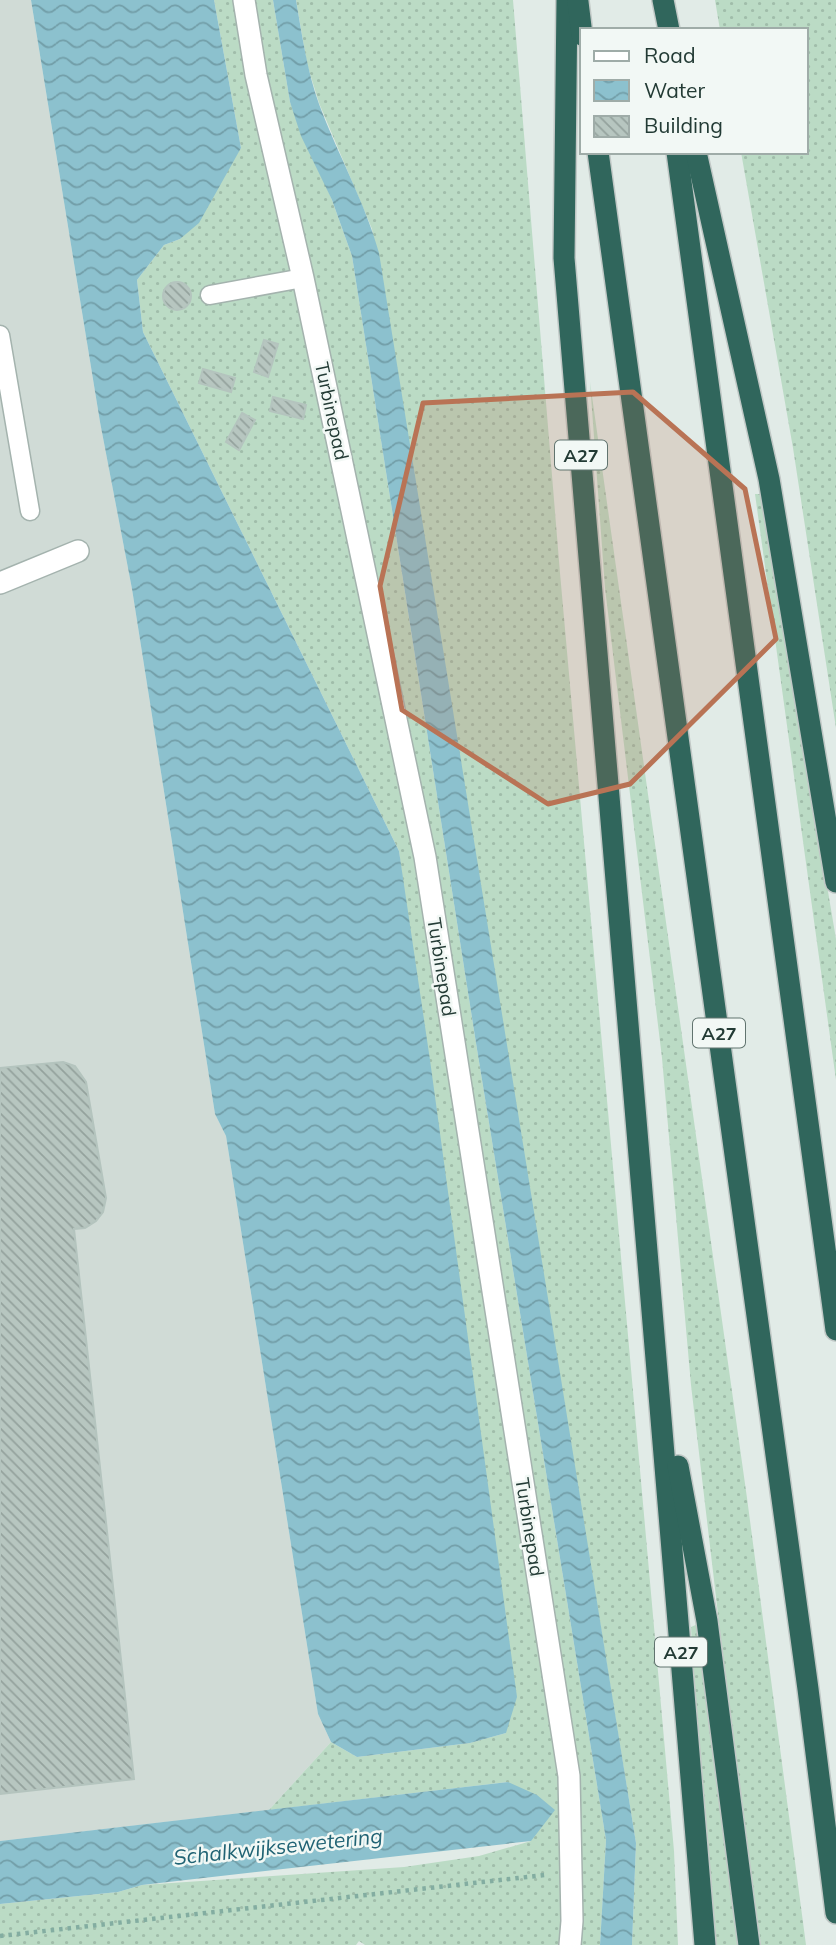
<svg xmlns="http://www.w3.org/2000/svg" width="836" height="1945" font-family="Mulish,sans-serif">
	<defs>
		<pattern id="grass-dots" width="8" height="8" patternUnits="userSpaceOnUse" patternTransform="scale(1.75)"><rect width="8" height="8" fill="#bbdbc5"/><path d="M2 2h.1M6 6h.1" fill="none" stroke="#a0bdaa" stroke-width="1.8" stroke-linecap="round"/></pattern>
		<pattern id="water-waves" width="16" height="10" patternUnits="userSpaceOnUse" patternTransform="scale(1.75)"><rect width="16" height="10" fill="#8cc1ce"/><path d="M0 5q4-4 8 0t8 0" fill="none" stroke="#729ea8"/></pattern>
		<pattern id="building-back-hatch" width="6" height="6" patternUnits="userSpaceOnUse" patternTransform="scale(1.75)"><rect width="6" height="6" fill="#b7c6c0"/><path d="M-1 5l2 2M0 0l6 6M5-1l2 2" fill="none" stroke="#94a29d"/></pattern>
	</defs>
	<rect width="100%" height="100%" fill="#e1ebe7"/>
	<path fill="#d0dbd6" d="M0,0H31L100,422L132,589L215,1114L226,1136L318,1714L331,1742L269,1810L0,1841Z"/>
	<g fill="url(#grass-dots)">
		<path d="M214,0H273L290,102L332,200L352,256L476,1043L606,1840L600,1945H365L359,1941L356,1945H0V1904L118,1892L142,1885L404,1867L479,1856L531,1841L508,1782L269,1810L331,1742L357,1757L470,1743L506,1733L399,851L143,332L137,280L164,245L180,239L241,148Z"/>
		<path d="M296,0H513L560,573L674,1851L678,1945H632L636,1843L372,229L319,103L307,64Z"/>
		<path d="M715,0H836V728L793,448L741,152H806V30H720Z"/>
		<path d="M590,382L747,1498L806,1945H761L741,1809L691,1385L662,1058L605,588Z"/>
		<path d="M755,494H761L836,939V1080Z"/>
		<path d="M698,1624L740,1945H712L700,1792L691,1627Z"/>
	</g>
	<g fill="url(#water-waves)">
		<path d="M31,0H214L241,148L199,223L180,239L164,245L137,280L143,332L399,851L430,1060L517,1697L506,1733L470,1743L357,1757L331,1742L318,1714L226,1136L215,1114L132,589L100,422Z"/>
		<path d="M273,0H296C302,35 307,71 319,104C338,155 365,202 379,253L636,1843L632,1945H600L606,1840L476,1043L352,256L332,200L301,136L290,102Z"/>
		<path d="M508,1782L537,1795L555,1810L531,1841L142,1885L118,1892L0,1904V1841Z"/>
	</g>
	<g fill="url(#building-back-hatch)" stroke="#b4c4be" stroke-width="2">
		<circle cx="177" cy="296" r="14"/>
		<path d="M264,340L278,344L268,377L254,372Z"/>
		<path d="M203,369L235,378L231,392L199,383Z"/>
		<path d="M273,397L306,405L303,419L270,411Z"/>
		<path d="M242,413L255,420L239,450L226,442Z"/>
		<path d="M63,1062L75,1066L86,1082L106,1198L103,1212L96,1221L85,1228L74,1229L134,1779L0,1794V1068Z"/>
	</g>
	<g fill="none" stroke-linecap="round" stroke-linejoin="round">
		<g stroke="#a4b3ae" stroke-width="21">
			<g id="lane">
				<path d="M210,295L303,278"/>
				<path d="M0,335L30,511"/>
			</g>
		</g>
		<g stroke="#a4b3ae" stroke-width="24">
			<g id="street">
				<path d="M244,0L256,75L303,278L425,857L569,1776L572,1921L570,1945"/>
				<path d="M0,583L78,551"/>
			</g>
		</g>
		<g stroke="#c1c8c6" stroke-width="24">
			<g id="highway">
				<path d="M567,0L564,258L705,1945"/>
				<path d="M663,0L669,30"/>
				<path d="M578,2L582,35"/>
				<path d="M598,152L808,1689L836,1913"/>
				<path d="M677,152L836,1330"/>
				<path d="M696,152L769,479L836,882"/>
				<path d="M678,1466L707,1621L749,1945"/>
			</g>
		</g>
		<path stroke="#83ada1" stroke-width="4.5" stroke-dasharray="3.5 5" stroke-linecap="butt" d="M0,1936L545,1875"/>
		<use href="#lane" stroke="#fff" stroke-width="18"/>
		<use href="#street" stroke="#fff" stroke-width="21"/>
		<use href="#highway" stroke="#30665c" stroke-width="21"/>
	</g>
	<path fill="#b97355" fill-opacity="0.2" stroke="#b97355" stroke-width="5" stroke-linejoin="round" d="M633,392L745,489L776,639L630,784L548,804L402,710L380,586L423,403Z"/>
	<g text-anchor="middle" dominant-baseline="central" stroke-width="5" stroke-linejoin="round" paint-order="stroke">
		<g fill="#f2f8f5" stroke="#61746f" stroke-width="2">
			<rect x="555" y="440.5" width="52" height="29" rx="5"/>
			<rect x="693" y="1018.5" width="52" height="29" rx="5"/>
			<rect x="655" y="1637.5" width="52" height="29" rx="5"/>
		</g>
		<g font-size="18" font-weight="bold" fill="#233b35">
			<text x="581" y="455">A27</text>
			<text x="719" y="1033">A27</text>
			<text x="681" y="1652">A27</text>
		</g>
		<g font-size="19" fill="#233b35" stroke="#f2f8f5">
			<text transform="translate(332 411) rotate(78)">Turbinepad</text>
			<text transform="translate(442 967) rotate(81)">Turbinepad</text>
			<text transform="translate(530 1527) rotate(81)">Turbinepad</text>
		</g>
		<g font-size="21" font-style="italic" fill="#206374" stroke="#f2f8f5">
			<text transform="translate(278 1846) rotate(-6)">Schalkwijksewetering</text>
		</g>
	</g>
	<rect x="580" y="28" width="228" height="126" fill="#f2f8f5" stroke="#9faca8" stroke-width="2"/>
	<rect x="594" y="51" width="35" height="10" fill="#ffffff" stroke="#9faca8" stroke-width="2"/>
	<text x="644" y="63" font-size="21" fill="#233b35">Road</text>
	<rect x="594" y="80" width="35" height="21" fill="url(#water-waves)" stroke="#9faca8" stroke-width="2"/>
	<text x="644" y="98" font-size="21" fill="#233b35">Water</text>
	<rect x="594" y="116" width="35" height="21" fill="url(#building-back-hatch)" stroke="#9faca8" stroke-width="2"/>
	<text x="644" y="133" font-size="21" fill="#233b35">Building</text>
</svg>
